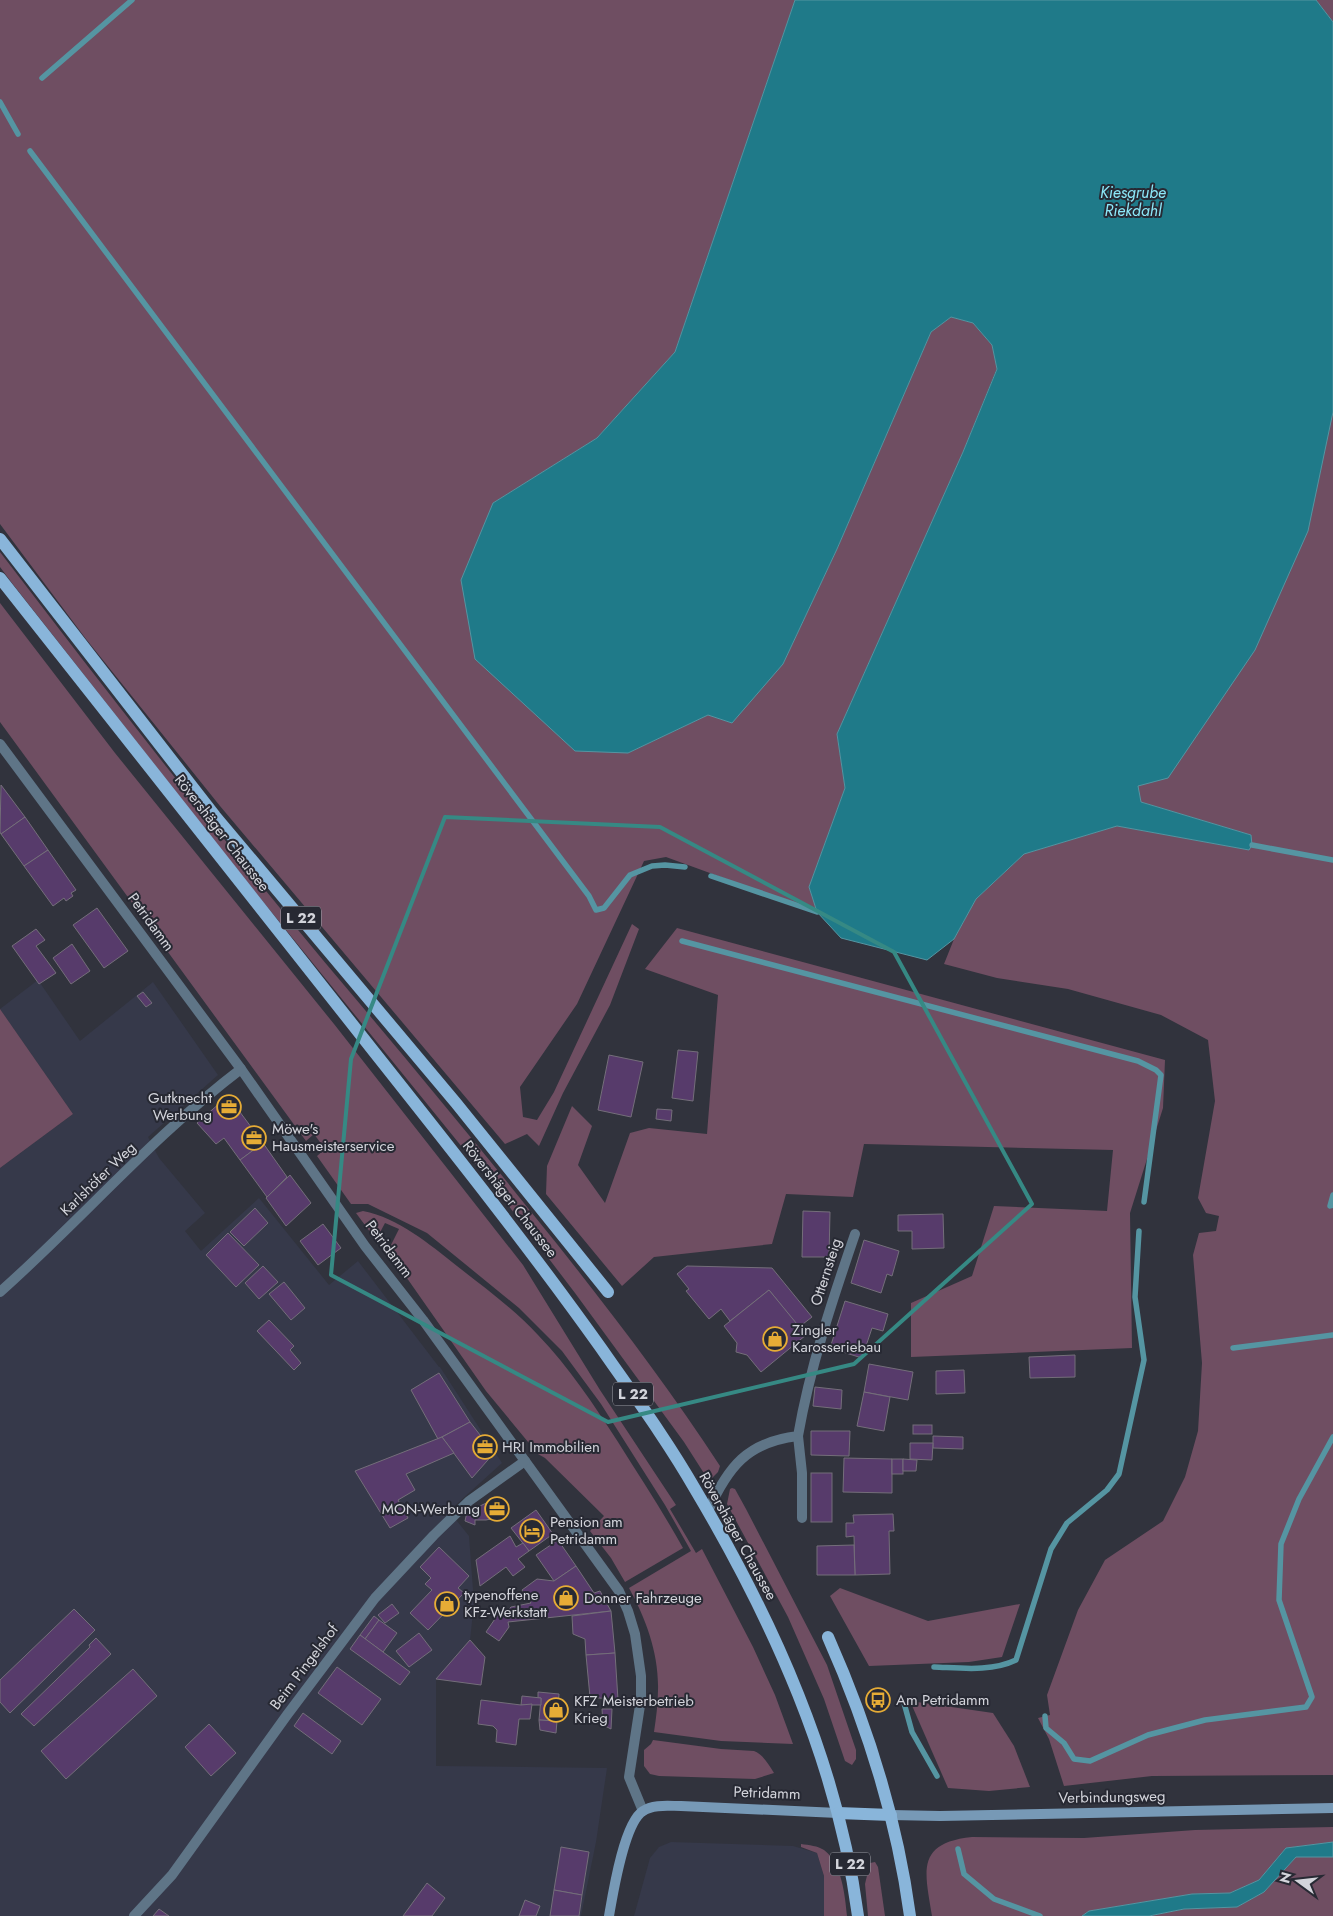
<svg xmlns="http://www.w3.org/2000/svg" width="1333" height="1916" font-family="Jost,sans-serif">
	<rect width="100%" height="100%" fill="#31333d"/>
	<g fill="#36394a">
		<path d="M38,980L80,1041L153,982L218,1075L148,1137L159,1158L205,1213L185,1231L201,1251L259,1198L329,1285L358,1261L439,1367H440L502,1463L449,1511L469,1536L474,1603L470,1640L436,1679V1766L607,1768L596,1842L581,1916H0V1168L73,1114L0,1009Z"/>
		<path d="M671,1842L793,1846L817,1853L824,1876V1916H634L650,1858L659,1847Z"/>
	</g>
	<g fill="#6f4e62">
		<path d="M0,0H795L675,352L597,438L493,503L628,753L708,715L783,664L837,549L931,332L951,317L973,323L992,345L997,368L963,452L837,734L845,788L809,887L817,912L666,857L644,861L577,1004L520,1087L523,1117L537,1120L554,1092L632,924L639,929L610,1005L563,1093L539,1146L527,1134L505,1144L220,806L86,639L0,524Z"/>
		<path d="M1316,0H1333V22Z"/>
		<path d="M1333,412V1775L1152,1776L1064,1786L1049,1739L1038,1718L1050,1715L1047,1695L1078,1610L1105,1560L1163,1521L1185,1477L1198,1431L1202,1363L1193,1255L1199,1233L1216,1231L1219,1216L1206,1213L1198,1198L1215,1101L1208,1040L1161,1015L1068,989L997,978L944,964L954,939L976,899L1024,854L1117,826L1249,850L1251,835L1141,802L1137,786Z"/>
		<path d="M0,552C114,701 228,848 349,991C420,1075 489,1159 557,1244C614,1316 670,1389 720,1466L718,1472L711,1479L707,1478L684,1442L575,1293L492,1184L239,872L12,583L0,567Z"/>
		<path d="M0,603L115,753L334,1024L523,1265L600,1390L676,1505L670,1509L696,1553L702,1549L753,1647L775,1695L793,1744L721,1741L654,1732C656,1718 658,1704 658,1690C659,1654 646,1619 629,1588L691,1551L665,1505L601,1404L562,1351L519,1308L427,1233L368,1204H351L317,1156L325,1149L314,1134L306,1141L0,722Z"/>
		<path d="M677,928L1165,1060L1163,1108L1130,1213L1132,1348L911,1357V1303L972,1276L994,1206L1107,1211L1113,1150L864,1144L853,1197L786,1194L772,1244L654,1257L622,1286L546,1194L547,1166L572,1106L592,1126L578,1165L605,1203L630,1133L649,1128L707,1134L718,995L645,969Z"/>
		<path d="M0,1009L73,1114L0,1168Z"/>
		<path d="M363,1211C399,1218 429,1244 457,1266C485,1288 514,1309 538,1335C569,1367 594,1405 618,1442C640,1477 663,1512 683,1548L625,1582L611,1558L590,1531L604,1516L545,1458L538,1454L486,1391L388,1251L399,1229L385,1223L376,1240L356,1213Z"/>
		<path d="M732,1488L735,1489L746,1509L827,1665L856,1750V1759L852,1765L845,1761L824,1699L788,1617L727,1504L730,1489Z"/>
		<path d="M840,1588L928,1621L1020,1604L1002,1657L969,1662L869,1666L830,1596Z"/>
		<path d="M910,1701L993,1713L1014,1746L1030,1787L989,1791L948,1788Z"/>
		<path d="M653,1740L721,1749L754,1751C763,1754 769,1765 774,1773L755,1779L659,1776L650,1774L644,1766V1750L651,1744Z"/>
		<path d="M1333,1827V1842L1286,1848L1259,1880L1230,1893L1192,1894L1089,1911L1082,1916H932C925,1872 915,1843 972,1837L1084,1838L1195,1830Z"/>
		<path d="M801,1844C809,1845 818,1846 824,1850C842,1863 845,1896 847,1916H824V1876L817,1853L801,1847Z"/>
		<path d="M1296,1857H1333V1916H1149L1184,1909L1237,1907L1264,1892Z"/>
		<path d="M875,1862L878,1867L885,1916H868L865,1884L870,1863Z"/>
	</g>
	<g fill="#1f7a89" stroke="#5595a2">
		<path d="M795,0H1316L1333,22V412L1308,531L1255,650L1168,778L1138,786L1141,802L1251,835L1252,845L1249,850L1117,826L1024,854L976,899L954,939L927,960L841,938L817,912L809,887L845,788L837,734L963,452L997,369L992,345L973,323L951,317L931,332L837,549L783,664L732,723L708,715L628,753L575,751L475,659L461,580L493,503L597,438L675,352Z"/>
		<path d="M1333,1842V1857H1296L1264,1892L1237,1907L1184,1909L1149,1916H1082L1089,1911L1192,1894L1230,1893L1259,1880L1286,1848Z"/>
	</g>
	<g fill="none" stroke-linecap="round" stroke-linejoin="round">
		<g stroke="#5595a2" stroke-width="5.5">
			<path d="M42,78L132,0"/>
			<path d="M0,102L18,134"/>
			<path d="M30,151L589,896L596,910L604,908L630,875L652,866L665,865L685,867"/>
			<path d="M1252,845L1333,860"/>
			<path d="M711,876L817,912"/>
			<path d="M682,941L1138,1061L1156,1070L1161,1075L1144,1202"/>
			<path d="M1333,1195L1330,1206L1333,1205"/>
			<path d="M1233,1348L1333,1335"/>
			<path d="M934,1667C961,1668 991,1672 1016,1660L1051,1549L1067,1523L1107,1490L1119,1474L1144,1360L1135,1297L1139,1231"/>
			<path d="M904,1703L912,1732L937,1776"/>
			<path d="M1045,1716L1046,1728L1064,1743L1074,1759L1090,1761L1148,1735L1205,1720L1306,1707L1312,1697L1279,1600L1281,1544L1299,1499L1333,1437"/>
			<path d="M958,1849L964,1874L994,1899L1040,1916"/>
		</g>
	</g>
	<g fill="#573b6b" stroke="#746e7a">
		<path d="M1,785L25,817L1,834L0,832Z"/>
		<path d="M25,817L48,850L24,866L1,834Z"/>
		<path d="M48,850L76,890L71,893L73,896L66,901L64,898L53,906L24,866Z"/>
		<path d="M97,908L128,951L104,968L73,925Z"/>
		<path d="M36,929L45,940L36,946L56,973L39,984L12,946Z"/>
		<path d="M72,944L90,971L71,984L53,958Z"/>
		<path d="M143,992L152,1003L146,1007L137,996Z"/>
		<path d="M678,1050L698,1052L693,1101L672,1098Z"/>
		<path d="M609,1055L643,1062L631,1117L598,1110Z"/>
		<path d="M228,1096L263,1143L240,1160L224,1138L216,1144L197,1123Z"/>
		<path d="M657,1109L672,1110L671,1121L656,1119Z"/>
		<path d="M263,1143L287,1177L267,1197L240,1160Z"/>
		<path d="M290,1175L311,1203L286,1226L266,1198Z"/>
		<path d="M255,1208L268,1223L244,1246L230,1232Z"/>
		<path d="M803,1211L830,1212L829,1257H802Z"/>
		<path d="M943,1214L944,1248L912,1249V1231H898V1215Z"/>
		<path d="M323,1224L341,1248L318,1265L300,1241Z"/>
		<path d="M228,1233L259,1265L236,1287L206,1255Z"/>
		<path d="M864,1240L899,1251L892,1276L887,1274L881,1293L851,1283Z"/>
		<path d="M263,1266L278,1282L259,1299L245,1283Z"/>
		<path d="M687,1266L772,1268L812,1317L799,1327L769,1290L730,1321L721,1309L709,1319L686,1291L689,1289L677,1274Z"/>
		<path d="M284,1282L305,1308L291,1320L269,1294Z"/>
		<path d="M769,1290L806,1335L761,1372L747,1355L736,1352L737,1343L724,1326Z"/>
		<path d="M845,1301L888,1314L883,1331L872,1328L862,1358L830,1348Z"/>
		<path d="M269,1320L294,1346L290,1350L301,1363L294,1370L257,1331Z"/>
		<path d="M1075,1355V1377L1030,1378L1029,1357Z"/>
		<path d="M869,1364L913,1372L908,1400L864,1392Z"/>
		<path d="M964,1370L965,1393L936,1394V1371Z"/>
		<path d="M439,1373L470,1422L438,1439L411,1390Z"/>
		<path d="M815,1387L842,1390L841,1409L813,1406Z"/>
		<path d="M864,1392L890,1397L884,1431L857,1426Z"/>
		<path d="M470,1422L494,1453L472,1478L442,1437Z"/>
		<rect x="913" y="1425" width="19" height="9"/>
		<path d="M811,1431H850L849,1456L811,1455Z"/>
		<path d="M933,1436L963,1437V1449L933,1448Z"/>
		<path d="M442,1437L454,1453L406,1474L415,1490L398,1500L408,1518L390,1528L355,1471Z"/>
		<path d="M910,1443H933L932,1460L910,1459Z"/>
		<path d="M844,1458L892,1459V1493L843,1492Z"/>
		<rect x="892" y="1459" width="11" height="15"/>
		<path d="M903,1459L917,1460L916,1471H903Z"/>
		<rect x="811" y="1473" width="21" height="49"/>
		<path d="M495,1499L505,1516L486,1520H475V1525L465,1521L467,1512Z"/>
		<path d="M536,1510L553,1534L529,1551L511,1528Z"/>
		<path d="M893,1514L894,1531H889L890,1574L855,1575L854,1536L846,1537V1523H854L853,1515Z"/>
		<path d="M510,1536L516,1547L523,1543L529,1551L518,1559L525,1567L513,1576L506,1567L480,1586L476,1560Z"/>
		<path d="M558,1540L576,1566L554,1581L536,1555Z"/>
		<path d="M854,1545L855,1575H817V1546Z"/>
		<path d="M439,1547L469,1576L458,1588L464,1593L428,1630L410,1613L432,1590L425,1584L431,1578L420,1567Z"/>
		<path d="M576,1566L594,1593L600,1591L611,1611L508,1622L509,1627L499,1641L486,1632L499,1613L502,1616L511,1607L531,1603L522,1590L537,1579L554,1581Z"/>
		<path d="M392,1604L399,1613L385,1623L378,1615Z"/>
		<path d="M74,1609L95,1630L10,1713L0,1702V1680Z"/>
		<path d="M611,1611L615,1653L586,1655L585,1639L573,1634L572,1616Z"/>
		<path d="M374,1616L379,1620L365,1639L360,1635Z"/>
		<path d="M379,1620L397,1633L383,1652L365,1639Z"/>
		<path d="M419,1633L432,1650L409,1667L396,1651Z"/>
		<path d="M360,1635L410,1672L400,1685L350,1649Z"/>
		<path d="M96,1638L111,1654L34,1726L21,1714L90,1647L89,1645Z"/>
		<path d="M470,1640L485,1657L481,1685L436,1679Z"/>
		<path d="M615,1653L618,1700L590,1697L586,1655Z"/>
		<path d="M337,1667L381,1699L362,1725L318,1693Z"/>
		<path d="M133,1669L157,1696L66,1779L41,1751Z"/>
		<path d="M538,1692L559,1694L557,1721L539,1720L541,1698H538Z"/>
		<path d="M522,1696L541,1698V1705H521Z"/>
		<path d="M481,1700L521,1705L532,1704L530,1719H519L516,1745L496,1742L497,1730L493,1726L478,1724Z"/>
		<path d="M602,1709H612L611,1729L603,1725Z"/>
		<path d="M303,1713L341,1741L332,1754L294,1726Z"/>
		<path d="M539,1720L557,1721L556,1733L540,1730Z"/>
		<path d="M209,1724L236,1753L211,1776L185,1747Z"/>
		<path d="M561,1847L589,1852L582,1895L554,1890Z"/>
		<path d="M427,1883L445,1898L432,1916H403Z"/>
		<path d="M554,1890L582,1895L579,1916H550Z"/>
		<path d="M525,1900L540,1906L536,1916H519Z"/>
		<path d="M159,1909L169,1916H153Z"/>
	</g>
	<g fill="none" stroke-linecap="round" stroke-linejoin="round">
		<g stroke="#5f7587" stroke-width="10">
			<path d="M0,744L241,1069L365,1246L423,1320L619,1591L628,1611L635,1634L641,1676V1699L629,1777L643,1811"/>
			<path d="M0,1292C81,1220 154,1135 241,1069"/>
			<path d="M798,1436L802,1473V1518"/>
			<path d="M708,1511C728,1467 747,1442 798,1436C810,1367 832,1301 855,1234"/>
			<path d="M134,1916L172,1875L287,1715L375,1598L434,1535L469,1501L525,1461"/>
		</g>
		<g stroke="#7799b6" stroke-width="10">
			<path d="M891,1815L940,1816L1333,1808"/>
			<path d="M609,1916C613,1893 624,1823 643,1811C653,1804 669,1806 681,1806L838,1813"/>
		</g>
		<g stroke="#89b5da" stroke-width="12">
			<path d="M0,539L215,816L456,1103L608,1292"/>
			<path d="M0,578C125,736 250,895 375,1053C452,1150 529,1247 601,1348C633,1394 667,1440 695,1489C773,1620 838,1764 858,1916"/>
			<path d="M828,1637C868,1727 897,1819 910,1916"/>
			<path d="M838,1813L891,1815"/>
		</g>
	</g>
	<path fill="none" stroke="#368984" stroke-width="4" stroke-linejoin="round" d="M445,817L660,827L894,952L1032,1204L854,1364L608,1422L331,1275L351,1059Z"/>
	<defs>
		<g id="office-ring" transform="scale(1.25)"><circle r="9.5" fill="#272933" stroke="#e6ac36" stroke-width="1.5"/><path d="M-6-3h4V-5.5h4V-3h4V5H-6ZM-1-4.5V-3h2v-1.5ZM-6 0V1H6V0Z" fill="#e6ac36"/></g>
		<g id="shop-ring" transform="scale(1.25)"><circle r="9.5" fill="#272933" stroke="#e6ac36" stroke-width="1.5"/><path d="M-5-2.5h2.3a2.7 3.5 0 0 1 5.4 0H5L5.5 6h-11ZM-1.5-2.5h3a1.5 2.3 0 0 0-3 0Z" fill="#e6ac36"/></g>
		<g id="hotel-ring" transform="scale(1.25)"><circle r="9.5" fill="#272933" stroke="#e6ac36" stroke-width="1.5"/><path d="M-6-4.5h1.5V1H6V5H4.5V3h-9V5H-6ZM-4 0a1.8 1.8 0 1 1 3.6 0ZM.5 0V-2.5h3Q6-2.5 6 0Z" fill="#e6ac36"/></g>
		<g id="bus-ring" transform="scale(1.25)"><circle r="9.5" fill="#272933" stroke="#e6ac36" stroke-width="1.5"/><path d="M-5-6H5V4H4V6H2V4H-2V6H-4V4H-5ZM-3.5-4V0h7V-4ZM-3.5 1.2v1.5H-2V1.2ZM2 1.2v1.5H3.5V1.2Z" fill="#e6ac36"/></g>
	</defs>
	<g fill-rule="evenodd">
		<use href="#office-ring" x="229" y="1107"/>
		<use href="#office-ring" x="254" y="1138"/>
		<use href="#shop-ring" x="775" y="1339"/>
		<use href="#office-ring" x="485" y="1447"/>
		<use href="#office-ring" x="497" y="1509"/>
		<use href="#hotel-ring" x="532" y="1531"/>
		<use href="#shop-ring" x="566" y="1598"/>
		<use href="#shop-ring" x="447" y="1604"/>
		<use href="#bus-ring" x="878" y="1700"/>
		<use href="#shop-ring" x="556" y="1710"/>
	</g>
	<g text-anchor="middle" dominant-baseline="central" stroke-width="4" stroke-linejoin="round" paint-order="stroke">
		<g fill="#272933" stroke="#9fa1a9" stroke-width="1">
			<rect x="281" y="906.5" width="40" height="23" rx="4"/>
			<rect x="613" y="1382.5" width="40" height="23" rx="4"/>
			<rect x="830" y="1852.5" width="40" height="23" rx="4"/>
		</g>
		<g font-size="14" font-weight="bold" fill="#d3d4db">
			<text x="301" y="918">L 22</text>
			<text x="633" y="1394">L 22</text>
			<text x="850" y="1864">L 22</text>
		</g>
		<g font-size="15" fill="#d3d4db" stroke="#272933">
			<text transform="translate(222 833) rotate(52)">Rövershäger Chaussee</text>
			<text transform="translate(151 922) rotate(54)">Petridamm</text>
			<text transform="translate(98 1179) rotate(-44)">Karlshöfer Weg</text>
			<text transform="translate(510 1199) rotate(52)">Rövershäger Chaussee</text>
			<text transform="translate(389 1249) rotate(53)">Petridamm</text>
			<text transform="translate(826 1272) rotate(-72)">Otternsteig</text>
			<text transform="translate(738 1536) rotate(61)">Rövershäger Chaussee</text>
			<text transform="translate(304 1667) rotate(-53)">Beim Pingelshof</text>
			<text transform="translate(767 1793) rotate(2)">Petridamm</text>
			<text transform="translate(1112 1797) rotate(-1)">Verbindungsweg</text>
		</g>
		<g font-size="15" fill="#d3d4db" stroke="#272933" text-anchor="start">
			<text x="212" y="1098" text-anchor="end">Gutknecht<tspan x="212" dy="17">Werbung</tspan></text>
			<text x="272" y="1129">Möwe's<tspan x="272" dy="17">Hausmeisterservice</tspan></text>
			<text x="792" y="1330">Zingler<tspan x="792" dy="17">Karosseriebau</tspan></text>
			<text x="502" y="1447">HRI Immobilien</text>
			<text x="480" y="1509" text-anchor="end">MON-Werbung</text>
			<text x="550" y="1522">Pension am<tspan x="550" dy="17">Petridamm</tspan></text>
			<text x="464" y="1595">typenoffene<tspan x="464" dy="17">KFz-Werkstatt</tspan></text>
			<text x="584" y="1598">Donner Fahrzeuge</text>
			<text x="896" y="1700">Am Petridamm</text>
			<text x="574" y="1701">KFZ Meisterbetrieb<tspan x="574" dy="17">Krieg</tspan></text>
		</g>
		<g font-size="16" font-style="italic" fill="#8ce8f9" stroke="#272933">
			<text x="1133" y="192">Kiesgrube<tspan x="1133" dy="18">Riekdahl</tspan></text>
		</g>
	</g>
	<g transform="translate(1298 1881) rotate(285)" stroke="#272933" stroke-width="4" paint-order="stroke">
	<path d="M0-4L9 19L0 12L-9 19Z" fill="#d3d4db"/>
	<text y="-8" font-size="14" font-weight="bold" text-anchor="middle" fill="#d3d4db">N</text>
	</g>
</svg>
